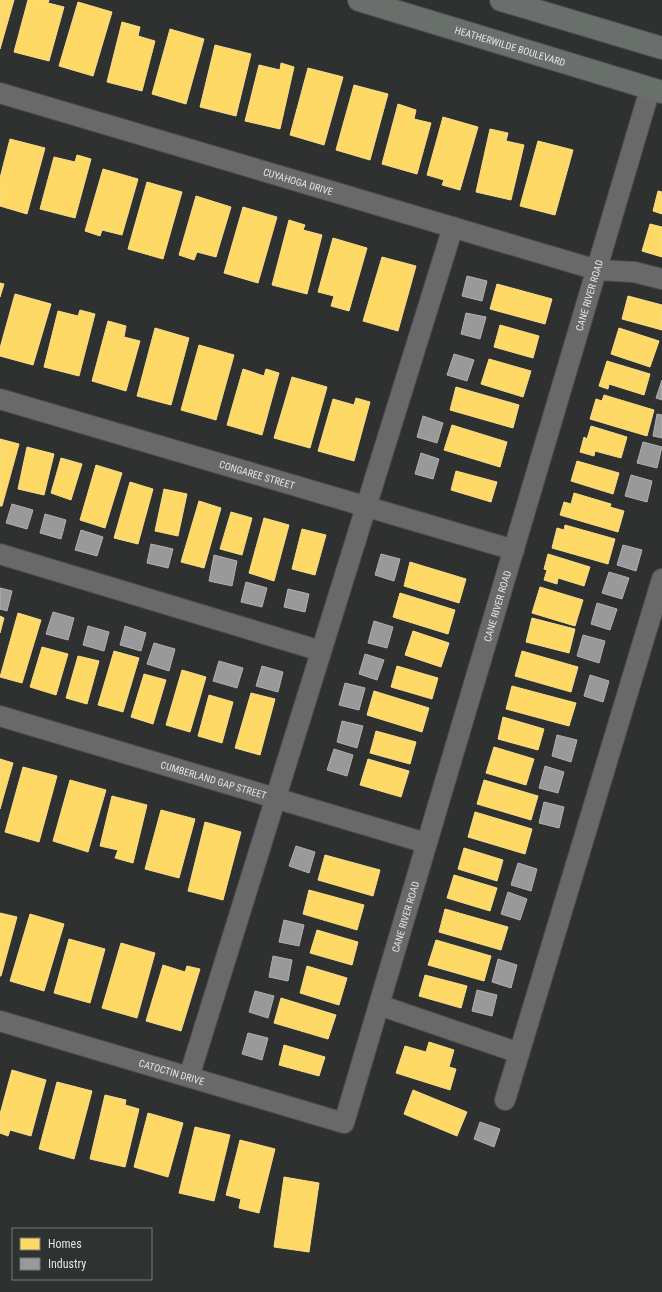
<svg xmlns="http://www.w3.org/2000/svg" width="662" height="1292" font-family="'Roboto Condensed',sans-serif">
	<rect width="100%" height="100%" fill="#2f3130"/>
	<g fill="#ffd966" stroke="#f6dd8c">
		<path d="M0,0H14L0,49Z"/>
		<path d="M28,0H49L48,3L64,7L49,61L14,52Z"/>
		<path d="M78,2L112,12L93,76L59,66Z"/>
		<path d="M122,22L140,27L138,36L155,41L142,91L107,82Z"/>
		<path d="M170,29L204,39L186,104L152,94Z"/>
		<path d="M215,45L251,54L236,116L200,107Z"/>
		<path d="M281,63L294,67L280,129L245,121L259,65L280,70Z"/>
		<path d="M308,68L343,77L324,145L290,135Z"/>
		<path d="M354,85L388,94L370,160L336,150Z"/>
		<path d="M398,104L416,110L414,119L431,123L417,174L382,164Z"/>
		<path d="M443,117L478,127L460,190L442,185L444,180L427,175Z"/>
		<path d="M490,129L508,133L506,141L524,145L511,200L476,192Z"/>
		<path d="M10,139L45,148L27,214L0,206V178Z"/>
		<path d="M538,141L573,150L555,215L520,206Z"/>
		<path d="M77,155L91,159L75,218L40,209L54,157L75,162Z"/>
		<path d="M103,169L138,179L122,235L102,230L100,236L85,231Z"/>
		<path d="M147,182L182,192L163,259L128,249Z"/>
		<path d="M658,191L662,192V214L653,211Z"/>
		<path d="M196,196L231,207L216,257L197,252L194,260L179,255Z"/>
		<path d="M243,207L277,217L258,283L224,273Z"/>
		<path d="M289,220L305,225L303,230L322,235L307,294L272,285Z"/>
		<path d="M650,224L662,227V257L642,251Z"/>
		<path d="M333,238L367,248L349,311L331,306L334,296L318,292Z"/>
		<path d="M382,257L416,266L398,331L363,321Z"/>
		<path d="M0,283L4,284L0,297Z"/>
		<path d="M497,284L552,299L545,324L490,309Z"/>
		<path d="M15,294L51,304L33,365L0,356V348Z"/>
		<path d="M628,296L662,305V330L622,319Z"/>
		<path d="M80,310L95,314L79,376L44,367L58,311L78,316Z"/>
		<path d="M108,321L126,326L124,337L140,341L126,391L92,381Z"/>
		<path d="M500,325L539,336L533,358L494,347Z"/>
		<path d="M155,328L189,338L171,405L137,396Z"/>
		<path d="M619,328L659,341L650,367L611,354Z"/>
		<path d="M199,345L234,355L216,420L181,410Z"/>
		<path d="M489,359L531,371L523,397L481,384Z"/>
		<path d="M607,361L650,374L644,395L609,384L608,389L599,386Z"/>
		<path d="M243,369L264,376L266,369L279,373L262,435L227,425Z"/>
		<path d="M292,377L327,387L310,448L274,438Z"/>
		<path d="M456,387L519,405L513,428L450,410Z"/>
		<path d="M604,395L654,410L647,436L590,419L596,399L602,401Z"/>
		<path d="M356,398L370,402L354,461L318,451L333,399L354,405Z"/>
		<path d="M452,425L507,442L500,467L444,450Z"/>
		<path d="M591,426L627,437L621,458L595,451L594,456L580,452L584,437L587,439Z"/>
		<path d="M0,439L19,444L2,506H0Z"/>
		<path d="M27,447L54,454L44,495L18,489Z"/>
		<path d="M61,458L82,464L71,500L51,493Z"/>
		<path d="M577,461L619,473L613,494L571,481Z"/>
		<path d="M96,465L122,473L105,528L80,520Z"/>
		<path d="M456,471L497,482L491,502L451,490Z"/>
		<path d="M130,482L153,489L138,544L114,538Z"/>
		<path d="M164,489L187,494L178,536L155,531Z"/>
		<path d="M574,493L611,504L610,507L624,511L618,532L560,515L564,502L571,504Z"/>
		<path d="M199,501L221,508L204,568L181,562Z"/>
		<path d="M231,512L252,518L242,555L220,549Z"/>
		<path d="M264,518L289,525L274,581L249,573Z"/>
		<path d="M565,525L615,539L608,564L552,548L557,528L564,530Z"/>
		<path d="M302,529L326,535L315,575L292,569Z"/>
		<path d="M548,554L590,567L584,586L558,578L557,584L544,580L547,570L544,569Z"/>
		<path d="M410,562L466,579L459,603L404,586Z"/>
		<path d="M540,587L583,600L575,626L532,613Z"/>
		<path d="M400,593L455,610L448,634L393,617Z"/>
		<path d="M18,613L41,620L22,683L0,677Z"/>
		<path d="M0,616L4,618L0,633Z"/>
		<path d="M532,618L575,629L569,653L526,642Z"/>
		<path d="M413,631L449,643L441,667L405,655Z"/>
		<path d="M42,647L68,654L56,695L30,687Z"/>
		<path d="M114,651L139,658L123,712L98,705Z"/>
		<path d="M522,651L578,667L571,692L515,676Z"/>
		<path d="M78,656L99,661L87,704L66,698Z"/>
		<path d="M397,666L438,678L432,699L391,687Z"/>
		<path d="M182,670L206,677L190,732L166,725Z"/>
		<path d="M144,674L166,680L153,724L131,717Z"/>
		<path d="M512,686L576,703L569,726L506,709Z"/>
		<path d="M374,691L429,708L422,732L367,715Z"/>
		<path d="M251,693L275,699L260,755L235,748Z"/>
		<path d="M209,695L233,702L222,743L198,736Z"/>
		<path d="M503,717L544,729L538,750L498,739Z"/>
		<path d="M376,731L416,742L410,764L370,753Z"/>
		<path d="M494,747L534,759L526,785L486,773Z"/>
		<path d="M0,759L13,763L0,809Z"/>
		<path d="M368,759L409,771L401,797L360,785Z"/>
		<path d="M23,767L57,776L39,842L5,832Z"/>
		<path d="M70,780L106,790L88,852L53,841Z"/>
		<path d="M484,780L538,796L531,820L477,804Z"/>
		<path d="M112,796L147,805L133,863L115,858L118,850L100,846Z"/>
		<path d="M161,810L195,819L179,878L145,869Z"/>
		<path d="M475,812L532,829L525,854L468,837Z"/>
		<path d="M205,822L241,832L223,900L188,891Z"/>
		<path d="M464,848L503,860L497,881L458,869Z"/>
		<path d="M325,855L380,870L373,896L318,880Z"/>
		<path d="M454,875L497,888L490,911L447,898Z"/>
		<path d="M309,890L364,905L357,930L303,914Z"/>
		<path d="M445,909L508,927L501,950L439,932Z"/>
		<path d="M0,913L17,917L1,976H0Z"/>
		<path d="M30,914L64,924L44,991L10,981Z"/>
		<path d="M317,930L358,942L352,965L310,953Z"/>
		<path d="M69,939L105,949L90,1003L54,993Z"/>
		<path d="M436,940L491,956L484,981L428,965Z"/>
		<path d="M121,943L155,953L137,1018L102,1008Z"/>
		<path d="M163,965L185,972L187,966L200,969L181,1031L146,1021Z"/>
		<path d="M307,966L347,978L339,1005L300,993Z"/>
		<path d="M425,975L467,986L461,1008L419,996Z"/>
		<path d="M281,998L336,1015L328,1039L274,1023Z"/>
		<path d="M429,1042L454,1050L449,1067L456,1069L450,1090L396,1073L405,1046L426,1052Z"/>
		<path d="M284,1045L325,1057L319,1076L279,1065Z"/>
		<path d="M12,1070L46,1080L31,1136L10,1130L8,1136L0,1133V1114Z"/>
		<path d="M57,1082L92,1091L74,1159L39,1149Z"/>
		<path d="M413,1090L467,1112L457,1136L404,1114Z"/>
		<path d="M105,1095L126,1100L125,1105L139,1109L125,1167L90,1159Z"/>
		<path d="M148,1113L183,1123L168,1177L134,1167Z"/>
		<path d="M195,1127L230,1135L214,1201L179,1193Z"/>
		<path d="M240,1140L275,1149L259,1213L239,1208L241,1199L226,1195Z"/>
		<path d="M284,1177L319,1183L309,1252L274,1247Z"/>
	</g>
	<g fill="#999" stroke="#afb0af">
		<path d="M467,276L487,281L482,301L462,296Z"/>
		<path d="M466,313L486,317L480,339L461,334Z"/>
		<path d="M454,354L474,360L467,381L447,375Z"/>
		<path d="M662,380V400L656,398Z"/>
		<path d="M657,414L662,415V438L653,436Z"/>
		<path d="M423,416L443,423L437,443L417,437Z"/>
		<path d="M643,442L662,447L657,468L637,463Z"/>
		<path d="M421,453L439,459L433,479L415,474Z"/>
		<path d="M631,475L652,481L647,502L625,496Z"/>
		<path d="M12,504L33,510L27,529L6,523Z"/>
		<path d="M45,514L66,520L61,539L40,533Z"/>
		<path d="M81,530L103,537L97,556L75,550Z"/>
		<path d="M151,544L173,549L168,568L147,563Z"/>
		<path d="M623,545L642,550L636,571L617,565Z"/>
		<path d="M381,554L400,559L394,581L375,575Z"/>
		<path d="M214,555L237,561L232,586L209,581Z"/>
		<path d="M609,572L629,578L622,599L602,593Z"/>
		<path d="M246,582L267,588L262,607L241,602Z"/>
		<path d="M0,588L12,591L7,611L0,609Z"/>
		<path d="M288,589L309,594L305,612L284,607Z"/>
		<path d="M597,603L617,609L610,630L591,624Z"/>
		<path d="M53,612L74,618L68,640L46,634Z"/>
		<path d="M374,621L393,627L387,648L368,643Z"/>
		<path d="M88,626L109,632L104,651L83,645Z"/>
		<path d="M125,626L146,633L141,651L120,645Z"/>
		<path d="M583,635L605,641L599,663L577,656Z"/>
		<path d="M154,643L175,649L169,671L147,664Z"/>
		<path d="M365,654L384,660L377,680L359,674Z"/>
		<path d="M219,661L243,668L237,688L213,681Z"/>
		<path d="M262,666L283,672L278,692L256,686Z"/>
		<path d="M590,675L609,681L603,702L584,696Z"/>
		<path d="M345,683L365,688L359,710L339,705Z"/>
		<path d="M342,721L363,726L357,748L337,742Z"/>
		<path d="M557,735L577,740L571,762L552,756Z"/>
		<path d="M334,749L353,755L347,776L327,770Z"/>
		<path d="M545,766L564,772L558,793L539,788Z"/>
		<path d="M544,802L564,807L559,828L539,823Z"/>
		<path d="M296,846L315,852L309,873L289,866Z"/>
		<path d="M518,863L537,869L531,891L511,885Z"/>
		<path d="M508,892L527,899L520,920L501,914Z"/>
		<path d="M284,920L304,925L299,946L279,942Z"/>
		<path d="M273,956L292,960L288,981L269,977Z"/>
		<path d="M498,959L517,965L511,988L492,982Z"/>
		<path d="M477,990L497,995L492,1016L472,1011Z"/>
		<path d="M255,991L274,996L268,1018L249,1012Z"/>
		<path d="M248,1033L268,1038L262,1060L242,1054Z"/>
		<path d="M480,1122L500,1129L494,1147L474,1139Z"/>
	</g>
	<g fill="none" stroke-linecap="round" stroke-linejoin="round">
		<g stroke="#4c4e4d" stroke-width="22">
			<g id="minor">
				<path id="s1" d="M0,93L597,270L634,272L662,279"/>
				<path id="s2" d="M0,399L514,550"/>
				<path d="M0,554L321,651"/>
				<path id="s3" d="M0,716L426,843"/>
				<path d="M379,1005L519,1053"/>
				<path id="s4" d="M0,1021L344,1123L650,89"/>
				<path d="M189,1077L453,227"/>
				<path d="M505,1100L662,579"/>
			</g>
		</g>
		<g stroke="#4c4e4d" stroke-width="24">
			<g id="major">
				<path id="s5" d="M359,0L662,92"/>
				<path d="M501,0L662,48"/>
			</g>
		</g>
		<use href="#minor" stroke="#686968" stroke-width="20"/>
		<use href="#major" stroke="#69706c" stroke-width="22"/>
	</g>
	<g text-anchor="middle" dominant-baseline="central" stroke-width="4" stroke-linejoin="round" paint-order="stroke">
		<g font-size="10" fill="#e2e5e3" stroke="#2e3230">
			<text stroke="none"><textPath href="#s5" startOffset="158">HEATHERWILDE BOULEVARD</textPath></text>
			<text stroke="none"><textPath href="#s1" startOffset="311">CUYAHOGA DRIVE</textPath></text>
			<text stroke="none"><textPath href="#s4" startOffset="1222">CANE RIVER ROAD</textPath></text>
			<text stroke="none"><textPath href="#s2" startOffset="268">CONGAREE STREET</textPath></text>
			<text stroke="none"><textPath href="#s4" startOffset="898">CANE RIVER ROAD</textPath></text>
			<text stroke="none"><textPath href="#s3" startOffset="223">CUMBERLAND GAP STREET</textPath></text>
			<text stroke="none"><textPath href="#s4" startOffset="574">CANE RIVER ROAD</textPath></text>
			<text stroke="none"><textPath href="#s4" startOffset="179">CATOCTIN DRIVE</textPath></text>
		</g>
	</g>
	<rect x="12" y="1228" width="140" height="52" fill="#2e3230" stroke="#767a78"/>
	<rect x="20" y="1238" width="20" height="12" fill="#ffd966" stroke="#767a78"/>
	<text x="48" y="1248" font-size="12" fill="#e2e5e3">Homes</text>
	<rect x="20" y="1258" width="20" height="12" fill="#999999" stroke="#767a78"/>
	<text x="48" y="1268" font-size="12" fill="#e2e5e3">Industry</text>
</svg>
